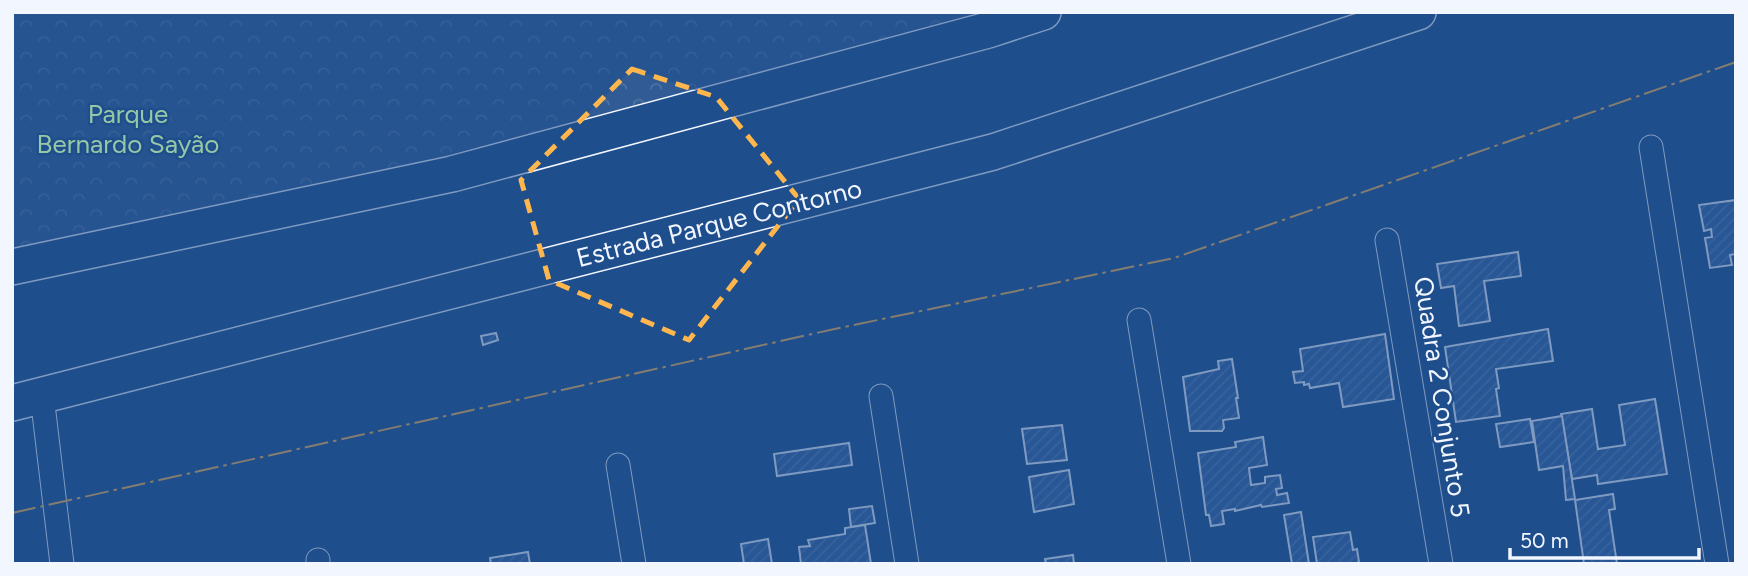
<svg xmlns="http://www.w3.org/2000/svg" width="1748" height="576" font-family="Figtree,sans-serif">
	<defs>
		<pattern id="park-crowns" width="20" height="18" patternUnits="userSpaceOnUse" patternTransform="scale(1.75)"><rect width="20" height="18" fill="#305b95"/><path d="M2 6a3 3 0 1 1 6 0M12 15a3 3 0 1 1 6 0" fill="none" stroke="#4e73a5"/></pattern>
		<pattern id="building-hatch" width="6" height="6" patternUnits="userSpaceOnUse" patternTransform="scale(1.75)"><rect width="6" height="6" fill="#3563a3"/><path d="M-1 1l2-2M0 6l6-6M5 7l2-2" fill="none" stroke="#537ab1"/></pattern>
	</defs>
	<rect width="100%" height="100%" fill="#1f4e8c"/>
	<path fill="url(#park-crowns)" stroke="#a8bbd7" stroke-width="2" d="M12,12H1018L12,280Z"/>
	<g fill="url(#building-hatch)" stroke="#f2f6ff" stroke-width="2">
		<path d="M1736,200V254L1730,255L1732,265L1710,268L1705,238L1712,237L1711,229L1704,231L1699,205Z"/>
		<path d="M1518,252L1521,276L1484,281L1490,321L1459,326L1454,286L1441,288L1437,264Z"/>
		<path d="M1548,329L1553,361L1496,369L1499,388L1496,389L1500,416L1456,422L1445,347Z"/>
		<path d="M496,333L498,340L483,345L481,336Z"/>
		<path d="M1385,334L1394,399L1343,407L1339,383L1310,388L1309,384L1304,385V382L1295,383L1293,372L1303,371L1300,349Z"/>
		<path d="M1232,359L1238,398H1236L1239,418L1223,420L1224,428L1222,431H1190L1183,377L1219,369L1218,361Z"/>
		<path d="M1655,399L1667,474L1598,484L1597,475L1572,479L1561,414L1592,409L1598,449L1625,445L1619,405Z"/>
		<path d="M1562,416L1575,499L1566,500L1563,466L1539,470L1532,421Z"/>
		<path d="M1530,419L1534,442L1500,447L1496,424Z"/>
		<path d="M1062,425L1067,460L1027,464L1022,429Z"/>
		<path d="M1263,437L1267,465L1249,468L1251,485L1265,483V477L1280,475L1282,488L1276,489L1277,495L1287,493L1289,503L1262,507L1261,505L1235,511V509L1222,511L1224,524L1211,526L1209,515H1206L1198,453L1236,447L1235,442Z"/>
		<path d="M849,443L852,465L777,476L774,454Z"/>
		<path d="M1069,470L1074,504L1034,512L1029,477Z"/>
		<path d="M1613,494L1615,509L1609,510L1617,564H1584L1575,500Z"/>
		<path d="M872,506L875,523L851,527L849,509Z"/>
		<path d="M1301,512L1309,564H1292L1284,515Z"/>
		<path d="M865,525L871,564H801L799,547L810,546L808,540L845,534V528Z"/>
		<path d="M1350,532L1353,550L1357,549L1359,562L1355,564H1317L1313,537Z"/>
		<path d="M768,539L772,564H744L741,544Z"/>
		<path d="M528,552L530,564H491L490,558Z"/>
		<path d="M1073,555L1074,564H1046L1045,559Z"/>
	</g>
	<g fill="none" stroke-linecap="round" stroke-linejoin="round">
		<g stroke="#f2f6ff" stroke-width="25">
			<g id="minor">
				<path d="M1651,147L1717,564"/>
				<path d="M1387,240L1441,564"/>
				<path d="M1139,320L1179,564"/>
				<path d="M42,396L62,564"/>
				<path d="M881,396L907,564"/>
				<path d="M618,465L634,564"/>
				<path d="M318,560V564"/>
			</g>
		</g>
		<g stroke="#f2f6ff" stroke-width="38">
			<g id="primary">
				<path d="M12,267L452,174L988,30L1043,12"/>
				<path d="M12,403L993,152L1418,12"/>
			</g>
		</g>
		<use href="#minor" stroke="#1f4e8c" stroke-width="23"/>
		<use href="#primary" stroke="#1f4e8c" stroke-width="35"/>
		<path stroke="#ffb74d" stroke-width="2" stroke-dasharray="24 5 3.5 5" stroke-linecap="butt" d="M12,513L830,330L1174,258L1736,62"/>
	</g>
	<path d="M0 0H1748V576H0ZM632,69L716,97L799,199L689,340L549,280L521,180Z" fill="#1f4e8c" fill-opacity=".55" fill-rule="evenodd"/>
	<path fill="none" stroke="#ffb74d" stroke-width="5" stroke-dasharray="14 9" stroke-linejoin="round" d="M632,69L716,97L799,199L689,340L549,280L521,180Z"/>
	<g text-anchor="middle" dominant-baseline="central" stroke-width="5" stroke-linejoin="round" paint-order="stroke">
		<g font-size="26" fill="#97c8a6" stroke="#1f4e8c">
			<text x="128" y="114">Parque<tspan x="128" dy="30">Bernardo Sayão</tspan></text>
		</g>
		<g font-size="26" fill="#f2f6ff" stroke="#1f4e8c">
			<text transform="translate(719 223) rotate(-14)">Estrada Parque Contorno</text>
			<text transform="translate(1442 397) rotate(81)">Quadra 2 Conjunto 5</text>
		</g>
	</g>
	<rect width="1748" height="576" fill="none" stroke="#f2f6ff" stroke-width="28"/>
	<path d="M1510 548v10h189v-10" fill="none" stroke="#f2f6ff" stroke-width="3.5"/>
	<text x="1520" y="548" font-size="21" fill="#f2f6ff" stroke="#1f4e8c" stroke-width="5" paint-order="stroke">50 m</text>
</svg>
